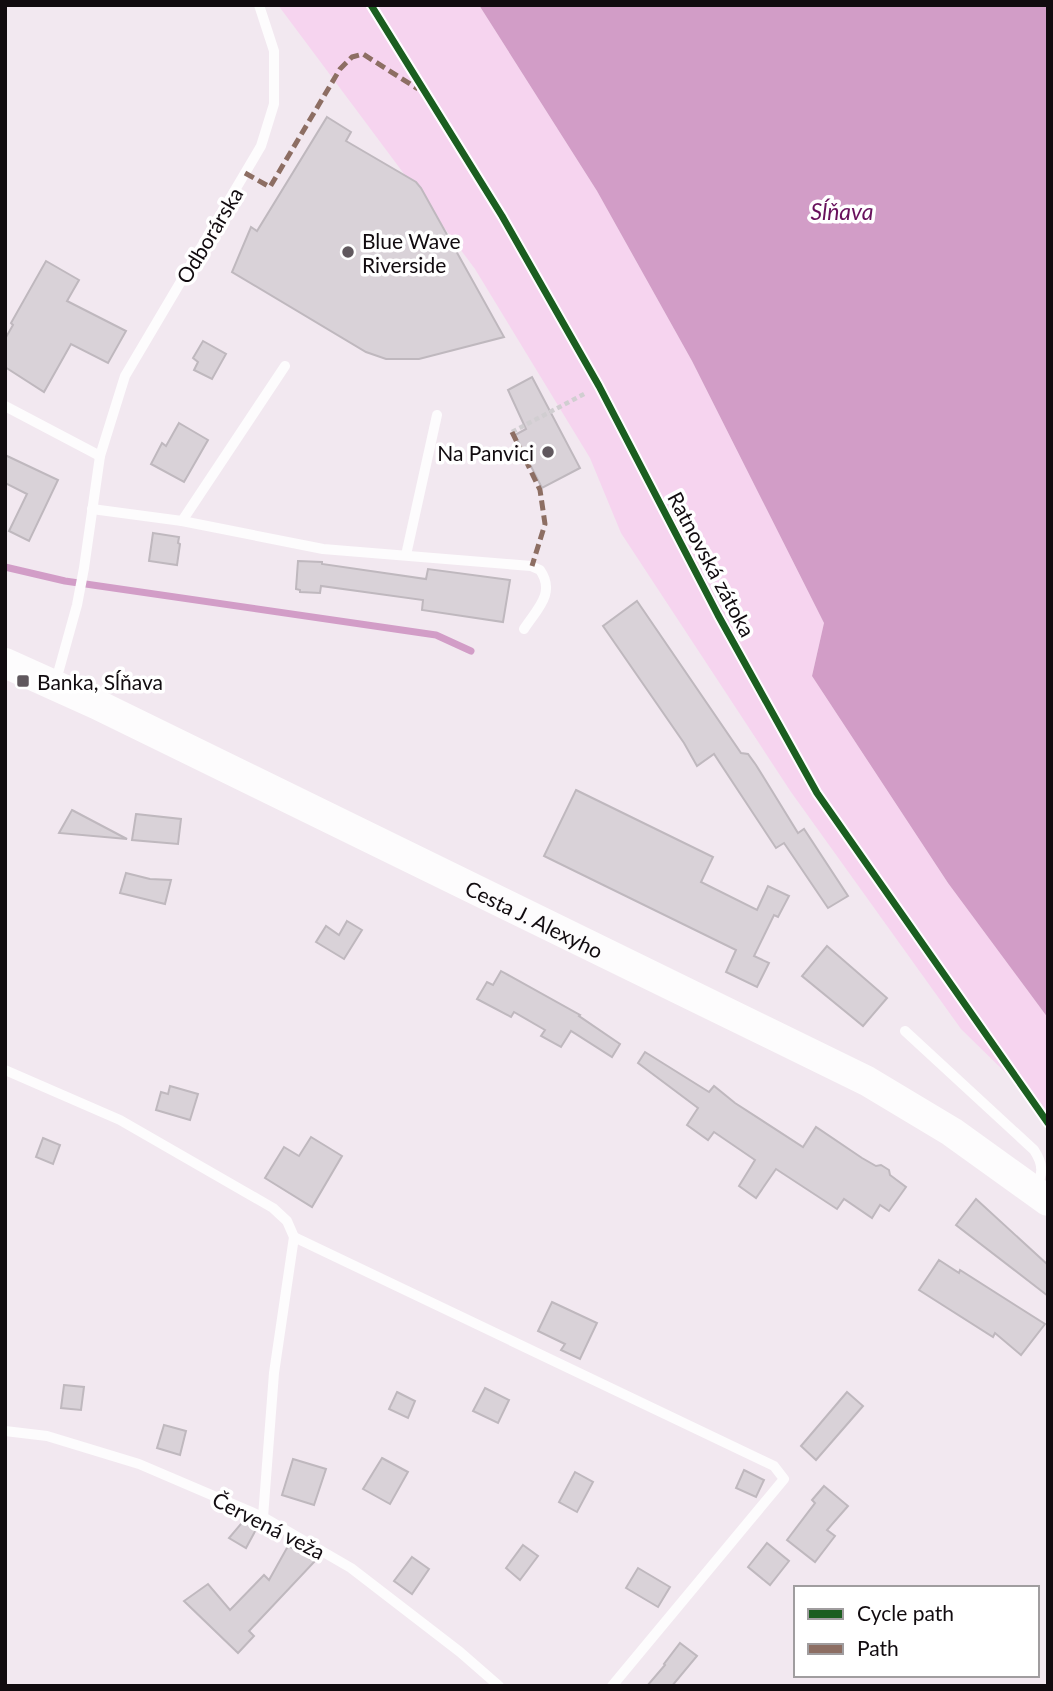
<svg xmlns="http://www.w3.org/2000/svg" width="1053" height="1691" font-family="Lato,sans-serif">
	<rect width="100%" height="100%" fill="#f2e8f0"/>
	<path fill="#f6d4ef" d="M278,5H479L597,191L692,361L824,623L812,676L948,883L1048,1018V1114L961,1029L791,792L621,533L590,458L475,269Z"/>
	<path fill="#d29dc7" d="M479,5H1048V1018L948,883L812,676L824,623L692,361L597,191Z"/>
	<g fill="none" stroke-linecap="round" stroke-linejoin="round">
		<path stroke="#d29dc7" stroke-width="7" d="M5,567L65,581L436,635L471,651"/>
	</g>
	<g fill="#d9d2d8" stroke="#bfb8be" stroke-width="2">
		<path d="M327,117L351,132L346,141L416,182L421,188L504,337L419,359H386L366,352L232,272L251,227L257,231Z"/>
		<path d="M46,261L79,280L67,301L126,331L108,363L71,344L44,392L5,367V339L13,325L11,323Z"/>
		<path d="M203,341L226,354L212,379L194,370L198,362L193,358Z"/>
		<path d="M532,377L580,468L542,488L515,435L526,429L508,390Z"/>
		<path d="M179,423L208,440L184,482L151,464L162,443L166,446Z"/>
		<path d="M5,455L58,480L29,541L9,531L27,494L5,483Z"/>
		<path d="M153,533L179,537L178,543L180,544L177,565L149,561Z"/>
		<path d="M298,561L322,562V564L426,579L428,569L510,580L503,622L422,610L423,600L321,586L320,593L300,592V590L296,589Z"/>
		<path d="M637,601L741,753L748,754L756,765L798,833L804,829L848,896L828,908L784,843L776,848L714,754L697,766L684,743L603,626Z"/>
		<path d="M576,790L713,857L701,882L757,910L768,886L789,896L778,917L774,915L754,956L769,963L757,987L726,972L736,950L544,856Z"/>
		<path d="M72,810L127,839L59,833Z"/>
		<path d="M136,814L181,819L178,844L132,840Z"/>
		<path d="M126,873L150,879L171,880L165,904L120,893Z"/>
		<path d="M347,921L362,930L344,959L316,942L326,926L339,935Z"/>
		<path d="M827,946L887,998L863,1026L802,976Z"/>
		<path d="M501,971L580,1015L579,1016L620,1044L612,1057L571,1031L561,1047L541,1036L545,1030L514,1012L511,1017L477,999L487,982L493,985Z"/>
		<path d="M645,1052L709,1092L714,1086L735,1103L803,1147L816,1127L862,1158L876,1166L881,1165L889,1170L890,1175L906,1187L889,1211L880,1205L872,1218L844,1199L837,1209L776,1169L756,1198L739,1186L755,1160L714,1132L708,1140L687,1125L698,1108L638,1063Z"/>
		<path d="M170,1086L198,1094L190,1120L156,1110L161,1092L168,1094Z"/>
		<path d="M311,1137L342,1156L312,1207L265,1178L284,1147L299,1156Z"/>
		<path d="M43,1138L60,1145L53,1164L36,1157Z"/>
		<path d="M976,1199L1048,1265V1296L956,1225Z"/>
		<path d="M939,1260L959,1273L960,1270L1045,1324L1021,1355L995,1333L993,1337L919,1290Z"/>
		<path d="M552,1302L597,1323L580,1359L561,1350L565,1344L538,1331Z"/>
		<path d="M64,1385L84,1387L81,1410L61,1408Z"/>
		<path d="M485,1388L509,1400L498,1423L473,1411Z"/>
		<path d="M397,1392L415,1401L408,1418L389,1409Z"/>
		<path d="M847,1392L863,1406L816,1460L801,1446Z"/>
		<path d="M164,1425L186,1431L180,1455L157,1448Z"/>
		<path d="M382,1458L408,1472L390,1504L363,1489Z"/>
		<path d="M293,1459L326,1469L314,1505L282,1495Z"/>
		<path d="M744,1470L764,1480L756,1497L736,1488Z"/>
		<path d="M575,1472L593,1482L577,1512L559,1502Z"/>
		<path d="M824,1486L848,1506L827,1530L835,1536L815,1562L787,1540L815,1503L812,1500Z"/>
		<path d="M246,1518L259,1524L246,1548L229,1538Z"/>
		<path d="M767,1543L789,1561L770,1585L748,1567Z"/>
		<path d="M523,1545L538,1556L520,1580L506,1568Z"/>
		<path d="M288,1546L315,1561L249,1631L254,1636L238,1653L184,1601L208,1584L230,1610L264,1575L269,1580Z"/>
		<path d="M412,1557L429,1569L412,1594L394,1581Z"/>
		<path d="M638,1568L670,1587L658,1607L626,1588Z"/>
		<path d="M680,1643L697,1656L672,1686H647L665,1665L664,1664Z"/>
	</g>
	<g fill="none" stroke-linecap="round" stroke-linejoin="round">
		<path stroke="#d1ced1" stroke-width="4.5" stroke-dasharray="5 3.5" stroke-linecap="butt" d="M512,432L586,393"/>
		<g stroke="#fdfcfd" stroke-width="10">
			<path d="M371,5L502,216L599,386L718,615L817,793L1048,1123"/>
			<path d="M5,406L100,456"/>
			<path d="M92,509L182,521L323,549L531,566L540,570C556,593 537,609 524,629"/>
			<path d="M182,521L285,366"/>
			<path d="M406,555L437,415"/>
			<path d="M55,684L77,605L84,568L100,456L125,376L261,146L274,104V51L259,5"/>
			<path d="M905,1031L1034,1150C1044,1165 1043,1174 1035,1190"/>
			<path d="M5,1070L120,1120L273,1208L287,1221L294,1237L274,1373L263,1517"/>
			<path d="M294,1237L774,1466L784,1479L612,1686"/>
			<path d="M5,1431L47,1436L139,1464L263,1517L351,1568L460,1652L499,1686"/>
		</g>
		<path stroke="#fdfcfd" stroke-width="30" id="s1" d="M5,663L96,704L867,1081L952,1132L1048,1201"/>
		<g stroke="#8d6e63" stroke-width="5" stroke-dasharray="10 5" stroke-linecap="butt">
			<path d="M245,173L270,187L340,69L352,57L363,54L418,89"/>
			<path d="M512,432L540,490L545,524L532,566"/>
		</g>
		<g stroke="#fff" stroke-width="11">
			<path id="cycleway" d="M371,5L502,216L599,386L718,615L817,793L1048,1123"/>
		</g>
		<use href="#cycleway" stroke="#1b5e20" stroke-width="7"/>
	</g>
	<g fill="#60585e" stroke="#fff" stroke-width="2.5">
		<circle cx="348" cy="252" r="7"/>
		<circle cx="548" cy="452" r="7"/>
		<rect x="16" y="674" width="14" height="14" rx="3.5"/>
	</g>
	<g text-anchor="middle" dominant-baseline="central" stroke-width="7" stroke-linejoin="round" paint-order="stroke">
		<g font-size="21" fill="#110b0f" stroke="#fff">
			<text transform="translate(209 235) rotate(-59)">Odborárska</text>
			<text transform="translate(712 564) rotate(62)">Ratnovská zátoka</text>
			<text stroke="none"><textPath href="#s1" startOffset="588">Cesta J. Alexyho</textPath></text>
			<text transform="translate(269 1525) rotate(27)">Červená veža</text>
		</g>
		<g font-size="21" fill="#110b0f" stroke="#fff" text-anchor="start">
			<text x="362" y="240">Blue Wave<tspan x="362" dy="24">Riverside</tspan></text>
			<text x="534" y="452" text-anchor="end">Na Panvici</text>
			<text x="37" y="681">Banka, Sĺňava</text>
		</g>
		<g font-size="23" font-style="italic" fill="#68115c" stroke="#fff">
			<text x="842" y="211">Sĺňava</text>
		</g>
	</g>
	<rect width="1053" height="1691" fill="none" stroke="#110b0f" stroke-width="14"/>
	<rect x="794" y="1586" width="245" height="91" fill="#ffffff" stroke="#a09d9f" stroke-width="2"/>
	<rect x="808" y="1609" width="35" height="10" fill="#1b5e20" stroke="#a09d9f" stroke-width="2"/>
	<text x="857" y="1621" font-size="21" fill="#110b0f">Cycle path</text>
	<rect x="808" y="1644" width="35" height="10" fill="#8d6e63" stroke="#a09d9f" stroke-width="2"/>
	<text x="857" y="1656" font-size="21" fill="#110b0f">Path</text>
</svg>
